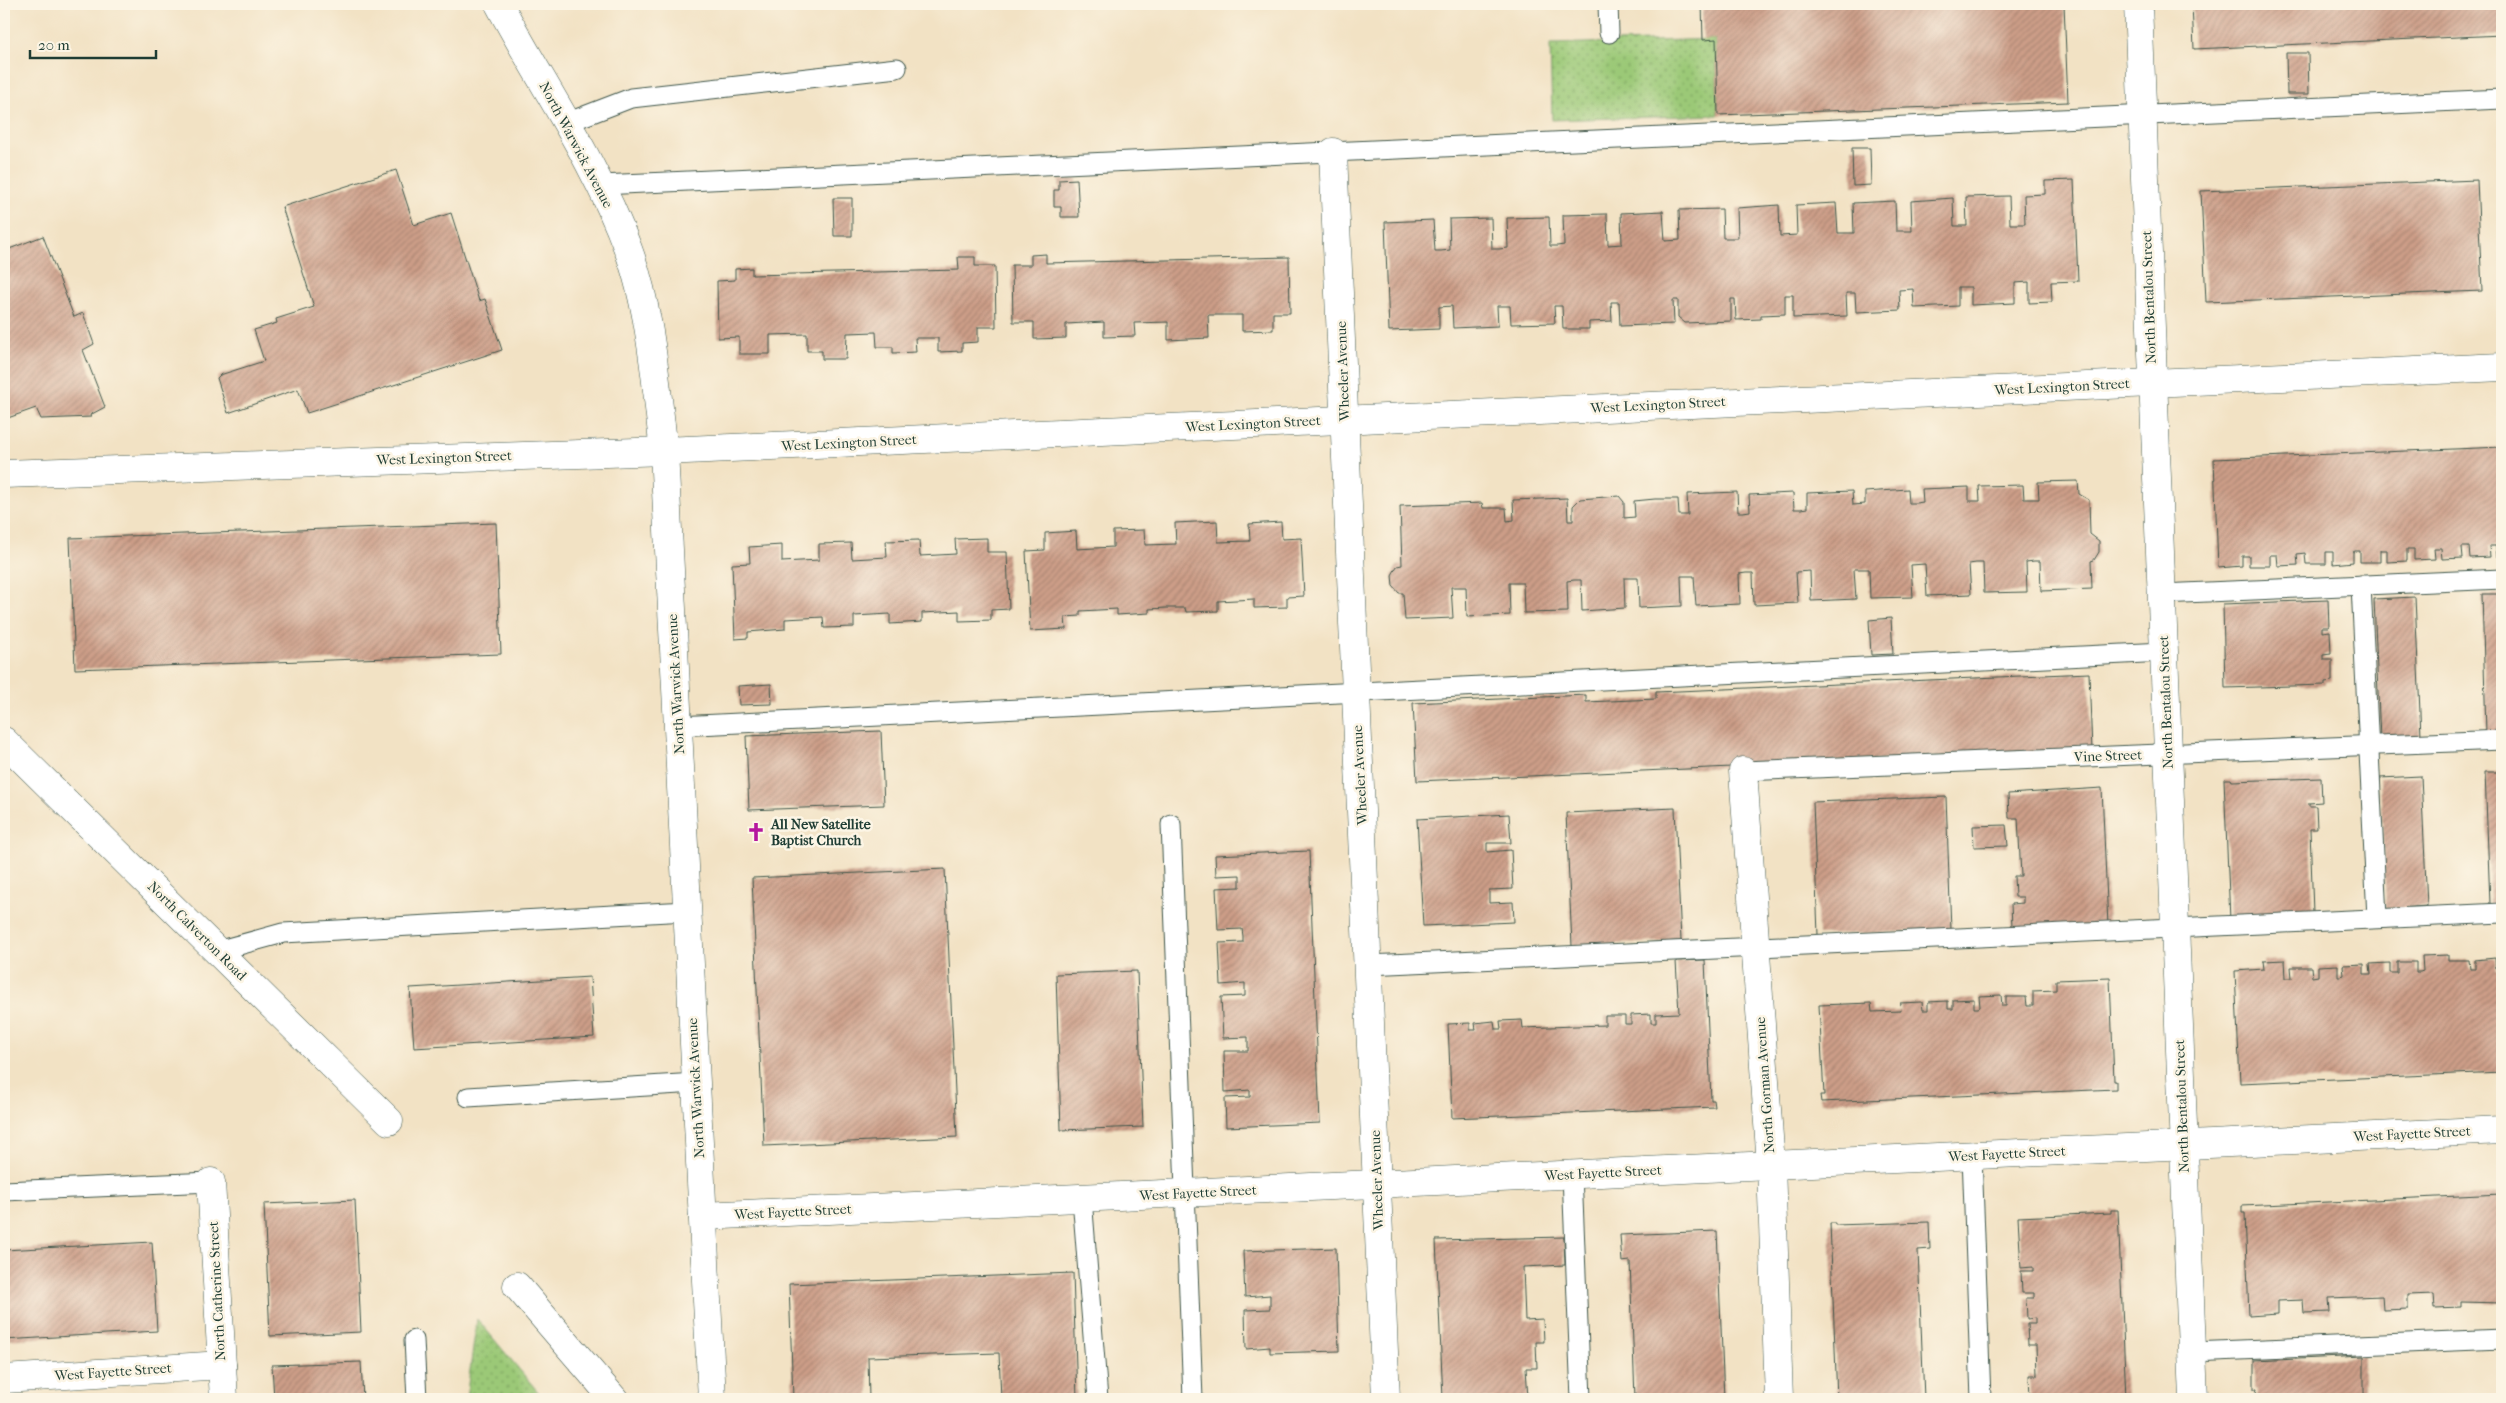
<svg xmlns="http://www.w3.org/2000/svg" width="2506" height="1403" font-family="'IM FELL French Canon',serif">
	<defs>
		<pattern id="green-dots" width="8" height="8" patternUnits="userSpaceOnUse" patternTransform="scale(1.25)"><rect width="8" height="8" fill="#9bc977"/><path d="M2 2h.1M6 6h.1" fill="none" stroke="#7ea462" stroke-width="1.8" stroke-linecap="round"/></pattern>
		<pattern id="building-hatch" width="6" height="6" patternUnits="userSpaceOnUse" patternTransform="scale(1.25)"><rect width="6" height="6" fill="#cd9e88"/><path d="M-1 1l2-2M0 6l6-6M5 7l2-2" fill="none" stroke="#a68270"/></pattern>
	</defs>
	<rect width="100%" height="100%" fill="#fcf5e5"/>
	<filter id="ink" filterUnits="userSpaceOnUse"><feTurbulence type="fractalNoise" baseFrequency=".02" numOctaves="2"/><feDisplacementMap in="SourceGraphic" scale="10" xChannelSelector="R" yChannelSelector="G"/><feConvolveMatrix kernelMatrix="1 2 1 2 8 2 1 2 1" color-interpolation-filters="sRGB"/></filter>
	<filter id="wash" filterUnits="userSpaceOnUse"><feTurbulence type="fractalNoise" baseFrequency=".0096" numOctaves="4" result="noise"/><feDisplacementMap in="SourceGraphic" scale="20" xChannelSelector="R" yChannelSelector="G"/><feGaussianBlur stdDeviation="1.12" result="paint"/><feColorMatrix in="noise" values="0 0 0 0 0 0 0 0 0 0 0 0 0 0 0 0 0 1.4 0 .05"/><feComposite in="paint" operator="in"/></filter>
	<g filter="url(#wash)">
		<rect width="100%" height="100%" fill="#f2e2c4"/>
		<g fill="url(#green-dots)" stroke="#5d8356">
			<path d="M1716,39L1718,115L1552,120L1550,44Z"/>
			<path d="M477,1319L544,1399H466Z"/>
		</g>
		<g id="blocks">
			<g fill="url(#building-hatch)">
				<path d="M1702,4H2064L2068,102L1718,115L1716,39L1703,40Z"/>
				<path d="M2192,4H2502V35L2194,49Z"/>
				<path d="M2286,53H2308L2309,94H2287Z"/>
				<path d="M1852,148H1870L1871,185L1853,186Z"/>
				<path d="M396,170L414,225L451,213L479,301L485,299L502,350L307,413L298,389L228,413L217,378L220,375L264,361L254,330L277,323L276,319L314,307L282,207Z"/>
				<path d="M1077,179L1079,217H1061V207H1054V190H1059V180Z"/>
				<path d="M2074,180L2078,281L2051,282L2052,302L2029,303V282L2015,283V303L1971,305V287H1958V306L1914,308L1913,289L1899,290L1900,310L1856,312L1855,293H1846L1847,316L1793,318V295H1785V314L1761,315V319L1736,320L1735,299H1731V321L1685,323L1678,317V300H1673L1674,324L1620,326L1619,302H1611L1612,321L1589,322V329H1563L1562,306H1554L1555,323L1511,324L1510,306H1497L1498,326L1453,328L1452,306L1439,307V329L1389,331L1385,222L1433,220L1435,251H1441L1450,250L1449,219L1491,218L1492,249H1499L1508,248L1507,218L1549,217L1550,246H1557L1564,245L1563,215L1607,214L1608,245L1622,244L1621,213L1663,211L1665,241L1680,240L1679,210L1722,209L1723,238H1738L1737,208L1779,205L1780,236L1797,235L1796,205L1836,203L1838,233H1854L1853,203L1895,201L1896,231H1912L1911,201L1953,198L1954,226H1967L1966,197L2009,196L2010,224H2025L2024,195L2045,194V181Z"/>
				<path d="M2477,180L2482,291L2206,302L2201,191Z"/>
				<path d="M833,198H852V236H834Z"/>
				<path d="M43,236L74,317L83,313L94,344L83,350L105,407L90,415L91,417L41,419L36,408L5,419L4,415V251Z"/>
				<path d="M1046,254V263L1289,257L1290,313H1273V330L1242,331V315H1208L1209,338L1168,340V322L1134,323L1135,336L1104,337V322L1066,324V338L1034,339V322H1013L1012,265H1031V255Z"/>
				<path d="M958,257H975V266H995L996,327H978V342L962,343V351L938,352V338H915L916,352L893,353V347H877L876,332L847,333L846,359H822V351H807V334L770,335V354H739V337L718,338L717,281L735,280V269L752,268V275L959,270Z"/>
				<path d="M2502,447V556L2497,557L2496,546H2489L2490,557L2470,558L2469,547H2462L2463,558L2442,559L2441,548H2434L2435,559L2414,560V549H2407V561L2387,562V550H2380V562H2360V551H2355L2353,552V562L2333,564V552H2326V564H2306L2305,553L2297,554L2298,565L2278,566L2277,555H2270V566H2249V556H2242V566L2218,568L2214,459Z"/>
				<path d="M2078,481L2079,494L2089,500L2090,534L2099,541V552L2094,560L2091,561L2092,589L2041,591L2040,561H2034L2026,562L2027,592L1984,593L1983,563H1976L1969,564L1971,594L1927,596L1925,564L1911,565L1913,597L1870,598L1869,569H1854L1856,599L1811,601L1810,571L1796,572L1798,603L1754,605L1753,573H1746L1739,574L1740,604L1696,606L1694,576H1681L1682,606L1639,608L1638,578H1624L1625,608L1582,611L1581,580H1574L1567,581L1568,612L1524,613L1523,583H1509L1510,615L1467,617L1466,587H1451L1453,618L1405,620L1403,593H1399L1393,586L1392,575L1397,566L1402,565L1400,506L1482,503L1483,508H1506L1507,521L1514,520L1513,500L1567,498L1568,521H1573V506L1580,499L1619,496L1624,502V518L1635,517L1634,501L1655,499H1678L1679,515H1688L1687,494L1737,492L1738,512H1743L1750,511L1749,495L1793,493L1794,509H1801L1807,508V493L1852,491L1853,505L1865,504V492L1908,489L1909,503H1916L1923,502L1922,489L1969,487V501H1980L1979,486L2023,485L2024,499H2039L2038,482Z"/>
				<path d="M1217,521L1218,542L1250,541L1249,524L1264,523L1281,522L1282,539L1301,538L1304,596L1287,597V607L1254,608V599L1218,601V611L1186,612L1185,608H1166L1149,609V613L1117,615V609L1080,611V616L1065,617L1066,629L1030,631L1026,551L1045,550V533L1076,531L1077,549L1113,547V531L1144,530L1145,545L1176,544L1175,523Z"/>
				<path d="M496,523L501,654L75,669L70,538Z"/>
				<path d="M987,538V552H1007L1009,609L991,610V620L959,621V611L922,613V622L890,624V614L854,616V627L824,628L823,617L785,619V629L748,632V638L735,639L732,564L750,563L749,547L782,545V562L819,560V544L851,543L852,559L887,557L886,541L919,540L920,556L956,554L955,539Z"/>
				<path d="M2482,594H2502V732L2486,733Z"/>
				<path d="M2415,597L2421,736L2380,739L2374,599Z"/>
				<path d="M2328,600L2329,627H2322V632L2330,631L2331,654L2323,655V659H2332V681L2325,682V685L2225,688L2223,604Z"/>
				<path d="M1891,618L1893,654L1871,655L1869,620Z"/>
				<path d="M2089,673L2092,751L1417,781L1413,703L1586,695V702L1656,699V692Z"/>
				<path d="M771,684L772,704L739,705L738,686Z"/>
				<path d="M881,731L884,805L749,810L746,736Z"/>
				<path d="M2485,772H2502V904H2490Z"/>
				<path d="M2421,776L2427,906L2386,909L2380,778Z"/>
				<path d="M2321,778L2322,802L2309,803V806H2316L2317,829H2310L2313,913L2230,920L2224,779H2231L2232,781Z"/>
				<path d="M2102,788L2108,926L2012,927L2011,904L2023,903V897H2015L2014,876H2021L2018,818H2009L2008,794Z"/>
				<path d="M1946,797L1951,930L1818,935L1813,802Z"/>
				<path d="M1675,808L1681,941L1572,946L1566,813Z"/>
				<path d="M1509,814L1511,843H1487V852L1511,850L1513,889L1489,890V903L1513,902L1514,922L1423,926L1417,819Z"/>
				<path d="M2006,825L2008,846L1974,847L1973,826Z"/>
				<path d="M1309,851L1320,1123L1226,1127L1225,1098L1250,1097V1090L1225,1092L1224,1051H1248V1037L1223,1038L1221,997L1245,996V983L1221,985L1219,943L1243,942V936L1242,929L1218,930L1216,888L1240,887V875L1216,876L1215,855Z"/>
				<path d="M945,869L957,1137L764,1146L752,878Z"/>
				<path d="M2448,955V960H2469L2470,969H2475V960L2495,958L2496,968H2502V1072L2240,1083L2235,971L2264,969L2263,961L2285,960L2286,978H2292L2291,967H2311L2312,977L2318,976V966L2338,965V976H2341L2344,975L2343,965L2364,964V974H2371L2370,964L2390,963V973H2397V962H2416V972H2420L2423,971L2422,956Z"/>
				<path d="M1705,960L1711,1100H1714L1715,1107L1452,1118L1448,1024L1470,1023V1030H1476L1475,1023L1494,1021L1495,1029H1501L1500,1021L1522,1020L1523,1028L1575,1026L1605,1025V1016H1625V1024H1631V1015L1651,1014V1023H1656V1014L1679,1013L1676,961Z"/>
				<path d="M1137,971L1143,1127L1061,1130L1056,974Z"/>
				<path d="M590,977L594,1037L414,1048L410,988Z"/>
				<path d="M2110,978L2114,1081H2116V1089L1821,1102L1820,1095H1824L1819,1005L1871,1003L1872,1012L1901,1011L1900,1003L1922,1002L1923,1010H1928V1002L1948,1001V1009H1953V1000L1974,999V1008H1978L1980,1007L1979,996L2001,995L2002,1006H2006V997H2026L2027,1006H2033V991L2056,990V980Z"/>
				<path d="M2502,1194V1303L2461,1302V1307L2435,1308L2434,1294L2408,1295V1309L2383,1310L2382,1296L2329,1298L2330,1312L2304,1313L2303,1300L2278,1301V1314L2249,1316L2245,1213H2242V1206Z"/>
				<path d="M355,1200L361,1332L270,1336L264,1204Z"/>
				<path d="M2111,1210H2118L2126,1399H2038V1396L2030,1397L2029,1375H2037L2036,1345H2028L2027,1324H2035V1318L2027,1319L2026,1298H2034V1293H2022L2021,1271H2033V1267L2021,1268L2018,1217L2111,1213Z"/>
				<path d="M1929,1222L1930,1249L1918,1250L1924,1399H1837L1830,1223H1835V1225Z"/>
				<path d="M1717,1231L1724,1399H1635L1630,1261L1622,1262L1620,1235Z"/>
				<path d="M1564,1237L1565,1265L1523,1267L1525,1320L1543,1319L1544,1342H1536L1537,1368H1526L1528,1399H1443L1436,1240Z"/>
				<path d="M152,1242L157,1331L4,1340V1250Z"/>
				<path d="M1336,1248L1339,1351L1270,1353V1347L1246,1349L1245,1310L1270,1309V1295L1245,1297L1243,1251Z"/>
				<path d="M1073,1273L1077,1399H1001L999,1353L868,1357L869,1399H793L789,1284Z"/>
				<path d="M2364,1356V1399H2254L2257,1389H2254V1361Z"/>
				<path d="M361,1362L363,1399H274L272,1365Z"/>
			</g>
		</g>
	</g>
	<g filter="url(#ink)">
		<use href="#blocks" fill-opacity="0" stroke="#3f564a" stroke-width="1"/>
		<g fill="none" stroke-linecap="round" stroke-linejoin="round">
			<g stroke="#3f564a" stroke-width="21">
				<g id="service">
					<path d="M1608,4L1609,33"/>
					<path d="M566,123L631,98L897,68"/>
					<path d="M601,185L2502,99"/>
					<path d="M2361,585L2377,918"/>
					<path d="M2161,594L2502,579"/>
					<path d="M678,726L2164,652"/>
					<path d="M1743,771L2502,740"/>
					<path d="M1171,824L1193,1399"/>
					<path d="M217,951L283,933L687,911"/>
					<path d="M1368,965L2502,913"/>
					<path d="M468,1097L696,1083"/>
					<path d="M1972,1155L1981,1399"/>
					<path d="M1572,1174L1581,1399"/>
					<path d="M4,1191L211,1182"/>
					<path d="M1082,1198L1098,1399"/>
					<path d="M414,1340L417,1399"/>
					<path d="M2192,1352L2502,1339"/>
				</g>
			</g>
			<g stroke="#3f564a" stroke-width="29">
				<g id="minor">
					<path d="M2138,4L2194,1399"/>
					<path d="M1333,152L1386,1399"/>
					<path d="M4,474L664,451L2502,367"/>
					<path d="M4,741L389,1121"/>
					<path d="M1743,771L1771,1165L1779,1399"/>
					<path d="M211,1182L224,1399"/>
					<path d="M517,1286L614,1399"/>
					<path d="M4,1379L222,1365"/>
				</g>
			</g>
			<g stroke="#3f564a" stroke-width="29">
				<g id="tertiary">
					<path d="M499,4C542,85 596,162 628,249C651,310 656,386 664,451L712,1399"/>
					<path d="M703,1216L2502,1130"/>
				</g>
			</g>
			<use href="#service" stroke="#fff" stroke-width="19"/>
			<use href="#minor" stroke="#fff" stroke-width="28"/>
			<use href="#tertiary" stroke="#fff" stroke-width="28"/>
		</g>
	</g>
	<defs>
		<g id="church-bare" transform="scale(1.5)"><path d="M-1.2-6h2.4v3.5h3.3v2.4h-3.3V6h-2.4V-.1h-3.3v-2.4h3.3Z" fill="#b5179e" stroke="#fcf5e5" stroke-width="2.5" paint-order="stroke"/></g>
	</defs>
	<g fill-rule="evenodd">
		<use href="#church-bare" x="756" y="832"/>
	</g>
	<g text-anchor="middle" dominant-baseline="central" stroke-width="5" stroke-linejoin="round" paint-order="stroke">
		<g font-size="14" fill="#1f3d34" stroke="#fcf5e5">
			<text transform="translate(576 145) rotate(62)">North Warwick Avenue</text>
			<text transform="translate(2149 297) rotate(-92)">North Bentalou Street</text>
			<text transform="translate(1343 371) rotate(-92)">Wheeler Avenue</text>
			<text transform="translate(2062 387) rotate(-3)">West Lexington Street</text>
			<text transform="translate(1658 405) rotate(-3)">West Lexington Street</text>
			<text transform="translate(1253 424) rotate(-3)">West Lexington Street</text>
			<text transform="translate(849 443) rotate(-3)">West Lexington Street</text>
			<text transform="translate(444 458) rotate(-2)">West Lexington Street</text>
			<text transform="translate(676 684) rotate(-93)">North Warwick Avenue</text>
			<text transform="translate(2166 702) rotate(-92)">North Bentalou Street</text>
			<text transform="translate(2108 756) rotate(-2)">Vine Street</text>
			<text transform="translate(1360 775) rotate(-93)">Wheeler Avenue</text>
			<text transform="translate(197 931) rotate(45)">North Calverton Road</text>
			<text transform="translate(1765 1085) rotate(-94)">North Gorman Avenue</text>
			<text transform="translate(696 1088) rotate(-93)">North Warwick Avenue</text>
			<text transform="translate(2182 1106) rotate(-92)">North Bentalou Street</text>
			<text transform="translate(2412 1134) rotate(-3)">West Fayette Street</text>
			<text transform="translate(2007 1154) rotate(-3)">West Fayette Street</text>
			<text transform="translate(1603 1173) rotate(-3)">West Fayette Street</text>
			<text transform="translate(1377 1180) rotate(-92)">Wheeler Avenue</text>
			<text transform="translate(1198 1193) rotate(-3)">West Fayette Street</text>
			<text transform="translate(793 1212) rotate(-3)">West Fayette Street</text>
			<text transform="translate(217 1291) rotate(-93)">North Catherine Street</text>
			<text transform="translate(113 1372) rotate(-4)">West Fayette Street</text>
		</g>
		<g font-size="14" font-weight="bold" fill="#1f3d34" stroke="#fcf5e5" text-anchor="start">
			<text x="771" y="824">All New Satellite<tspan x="771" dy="16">Baptist Church</tspan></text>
		</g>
	</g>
	<rect width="2506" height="1403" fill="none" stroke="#fcf5e5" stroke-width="20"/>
	<path d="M30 50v8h126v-8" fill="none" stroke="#1f3d34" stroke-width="2.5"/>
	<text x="38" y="50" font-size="15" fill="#1f3d34" stroke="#fcf5e5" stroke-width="4" paint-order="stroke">20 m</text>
</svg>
